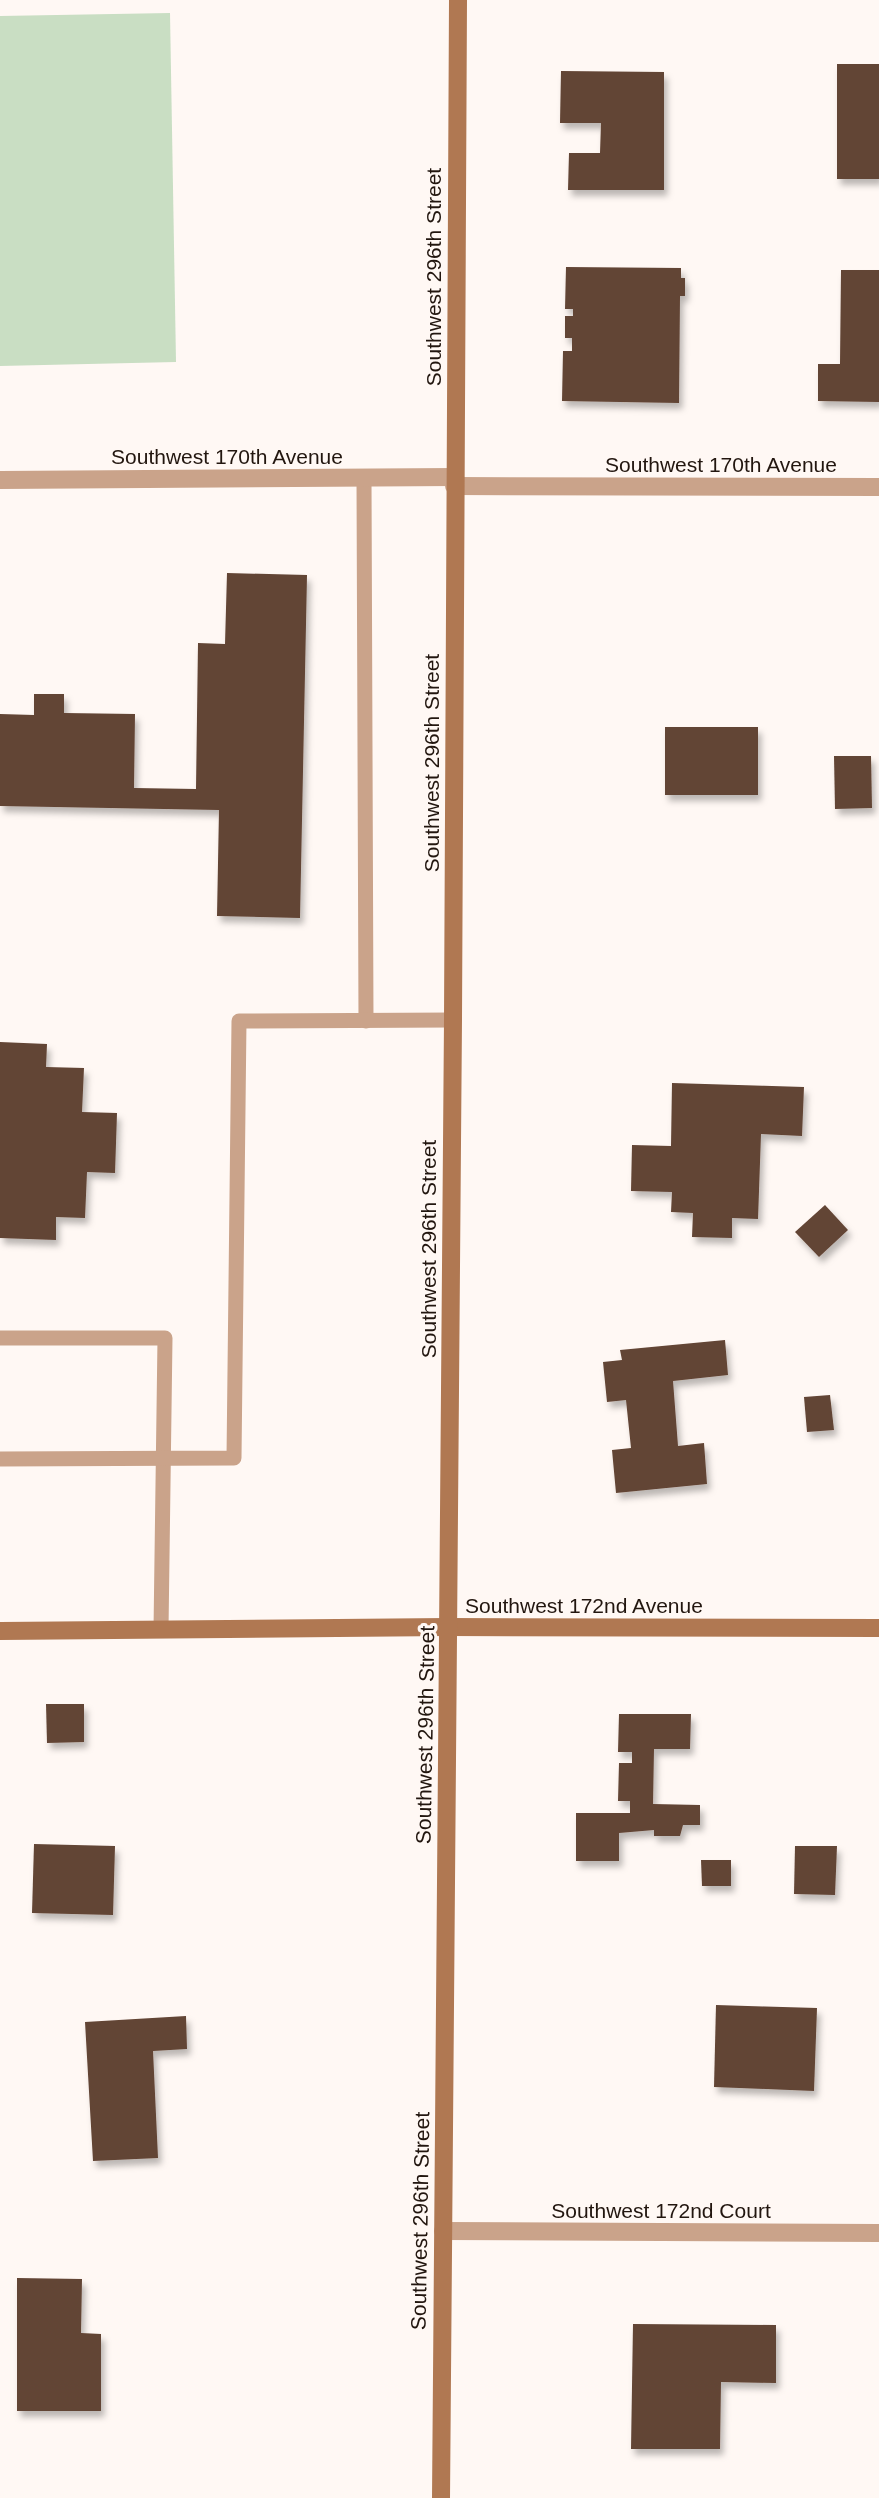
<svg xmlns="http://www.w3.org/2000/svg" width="879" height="2498" font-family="Helvetica,sans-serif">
	<defs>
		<filter id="shadow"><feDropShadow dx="3.5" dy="6" stdDeviation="3" flood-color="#0004"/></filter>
	</defs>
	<rect width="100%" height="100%" fill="#fff8f4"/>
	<path fill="#c9dec3" d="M170,13L176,362L0,366V16Z"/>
	<g fill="#624434" filter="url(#shadow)">
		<rect x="837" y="64" width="42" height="115"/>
		<path d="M561,71L664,72V190H568L569,153H600L601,123H560Z"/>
		<path d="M566,267L681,268V278H685V296H680L679,403L562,401L563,351H572V338H565V316H573V309H565Z"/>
		<path d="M841,270H879V402L818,401V364H840Z"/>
		<path d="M227,573L307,575L300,918L217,916L219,810L0,806V714L34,715V694H64V713L135,714L134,788L196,789L198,643L225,644Z"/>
		<rect x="665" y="727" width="93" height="68"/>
		<path d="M834,756H871L872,808L835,809Z"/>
		<path d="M0,1042L47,1044L46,1067L84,1068L82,1112L117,1113L115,1173L87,1172L85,1218L56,1217V1240L0,1238Z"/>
		<path d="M672,1083L804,1087L802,1136L761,1134L758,1219L732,1218V1238L692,1237L693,1213L671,1212L672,1192L631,1191L632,1145L671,1146Z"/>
		<path d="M825,1205L848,1230L819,1257L795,1232Z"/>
		<path d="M725,1340L728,1375L673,1381L678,1446L704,1443L707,1484L616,1493L612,1450L631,1448L626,1400L607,1402L603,1362L622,1360L620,1350Z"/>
		<path d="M830,1395L834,1430L807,1432L804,1397Z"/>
		<path d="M46,1704H84V1742L47,1743Z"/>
		<path d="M619,1714H691L690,1749H654L653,1804L700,1805V1825H683L680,1836H654V1830L619,1833V1861H576V1813H630V1801H618L619,1763H632V1752H618Z"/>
		<path d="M34,1844L115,1846L113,1915L32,1913Z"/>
		<path d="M795,1846H837L835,1895L794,1894Z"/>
		<path d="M701,1860H731V1886H702Z"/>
		<path d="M716,2005L817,2008L814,2091L714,2087Z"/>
		<path d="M186,2016L187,2049L153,2051L158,2158L93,2161L85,2022Z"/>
		<path d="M17,2278L82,2279L81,2333L101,2334V2411H17Z"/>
		<path d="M633,2324L776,2325V2383L721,2382L720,2449H631Z"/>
	</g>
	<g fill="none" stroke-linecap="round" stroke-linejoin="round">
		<g stroke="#caa38a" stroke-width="15">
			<path d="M364,478L366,1021"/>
			<path d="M0,1338H165L161,1630"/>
			<path d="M0,1459L234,1458L239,1021L453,1020"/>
		</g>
		<g stroke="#caa38a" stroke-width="18">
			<path d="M0,480L455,477"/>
			<path d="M454,486L879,487"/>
			<path d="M443,2231L879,2233"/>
		</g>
		<g stroke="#b07852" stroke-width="18">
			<path d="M0,1631L448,1627L879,1628"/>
			<path d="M441,2498L453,1020L458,0"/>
		</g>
	</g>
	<g text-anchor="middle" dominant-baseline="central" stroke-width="6" stroke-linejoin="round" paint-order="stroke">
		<g font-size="21" fill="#22160f" stroke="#fff8f4">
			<text transform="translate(433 277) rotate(-90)">Southwest 296th Street</text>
			<text x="227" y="456">Southwest 170th Avenue</text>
			<text x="721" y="464">Southwest 170th Avenue</text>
			<text transform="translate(431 763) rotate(-90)">Southwest 296th Street</text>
			<text transform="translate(428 1249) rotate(-90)">Southwest 296th Street</text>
			<text x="584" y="1605">Southwest 172nd Avenue</text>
			<text transform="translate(425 1735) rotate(-89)">Southwest 296th Street</text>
			<text x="661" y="2210">Southwest 172nd Court</text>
			<text transform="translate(420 2221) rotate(-89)">Southwest 296th Street</text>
		</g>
	</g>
</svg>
